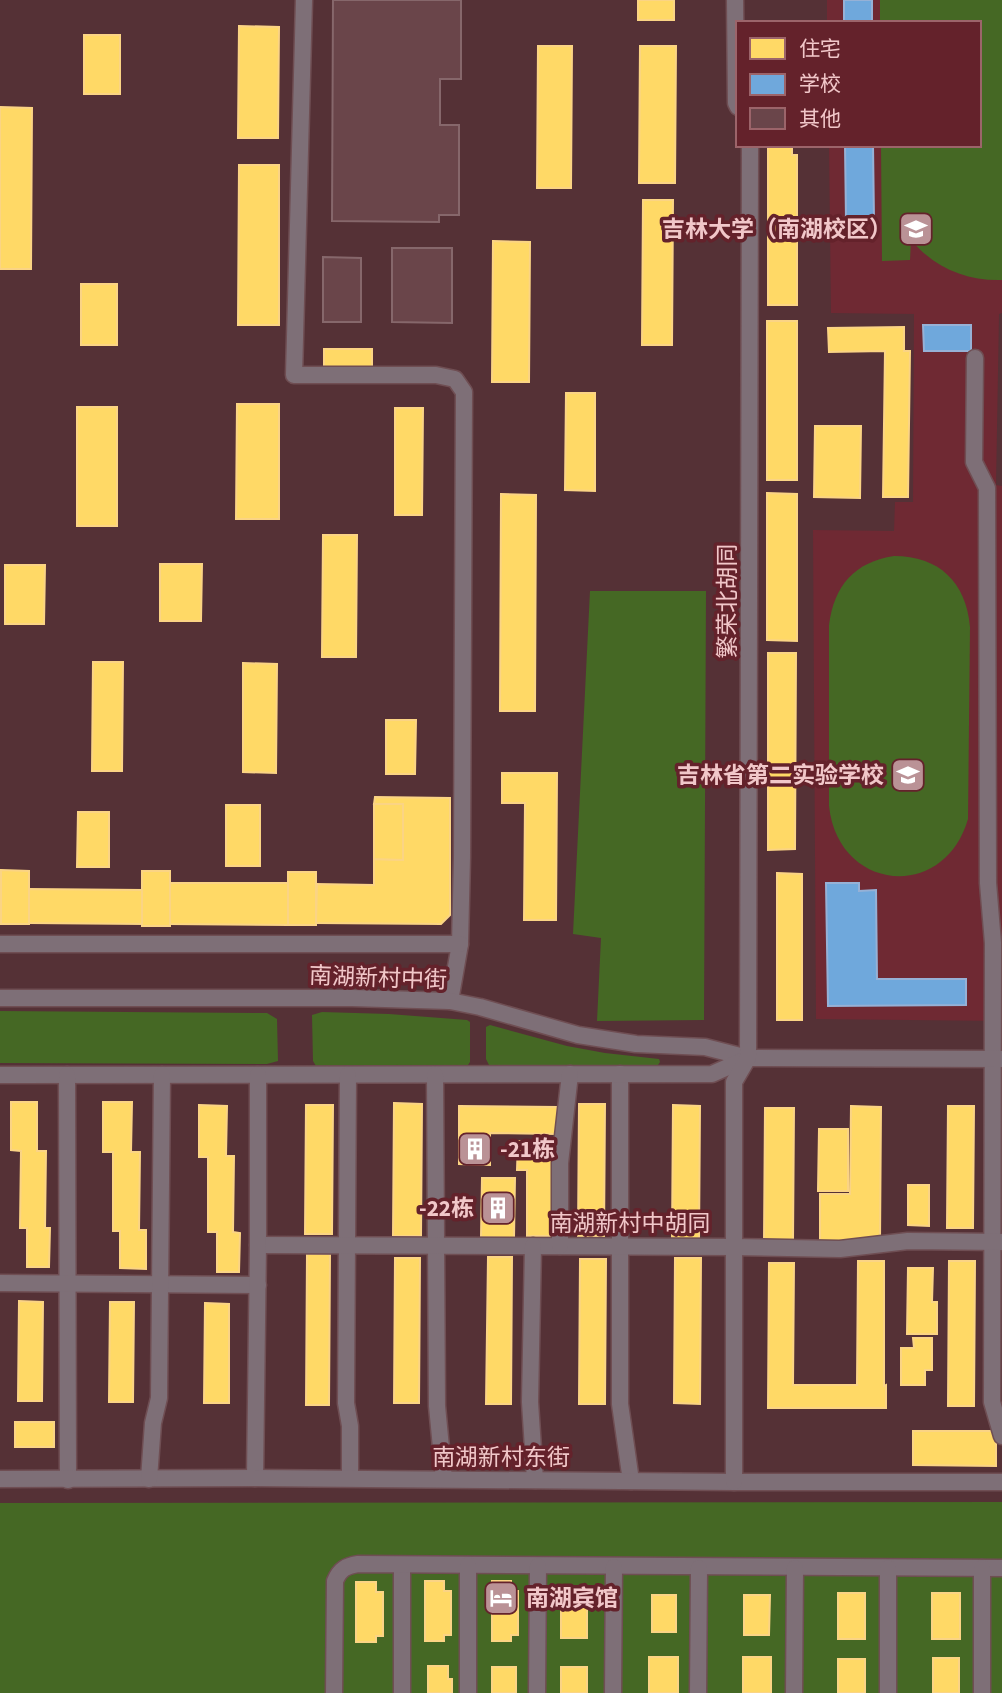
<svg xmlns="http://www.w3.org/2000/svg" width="1002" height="1693" font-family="'Source Sans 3','Noto Sans SC',sans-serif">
	<rect width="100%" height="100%" fill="#553136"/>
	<path fill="#6f2933" d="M827,0H1002V313L999,314L996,485L1002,486V1021L816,1019L813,530L894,531L895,502H913L914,314L831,313L829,145H979V23H827Z"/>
	<g fill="#456824">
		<path d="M880,0H1002V280C966,281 935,268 911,240L910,260L882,261L881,145H979V23H880Z"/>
		<path d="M894,556C939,556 966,582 970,627L968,819C944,902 838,892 829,806V625C834,585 855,562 894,556Z"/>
		<path d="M590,591H706L704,1020L597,1021L601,938L573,934Z"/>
		<path d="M0,1011L267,1013L277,1019L278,1061L267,1064L0,1063Z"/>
		<path d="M322,1012L389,1014L467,1020L470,1022V1062L468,1065L316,1066L313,1061L312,1015Z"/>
		<path d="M490,1025L567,1046L605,1053L659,1059L660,1062L658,1065H489L486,1059V1027Z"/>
		<path d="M1002,1502V1693H0V1503Z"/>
	</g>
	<g fill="#ffd966" stroke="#fbd484" stroke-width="2">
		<rect x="638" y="0" width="36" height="20"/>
		<path d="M239,26L279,27L278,138H238Z"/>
		<rect x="84" y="35" width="36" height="59"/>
		<path d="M538,46H572L571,188H537Z"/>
		<path d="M640,46H676L675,183H639Z"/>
		<path d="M0,107L32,108L31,269H0Z"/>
		<path d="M768,145H792V155H797V305H768Z"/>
		<path d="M239,165H279V325H238Z"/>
		<path d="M643,200H673L672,345H642Z"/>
		<path d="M493,241L530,242L529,382H492Z"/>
		<rect x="81" y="284" width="36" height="61"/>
		<rect x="767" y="321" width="30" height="159"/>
		<path d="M904,327V351H910L908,497H883L885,351L829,352L828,328Z"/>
		<rect x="324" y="349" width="48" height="19"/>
		<path d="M566,393H595V491L565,490Z"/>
		<path d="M237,404H279V519H236Z"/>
		<rect x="77" y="407" width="40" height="119"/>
		<path d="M395,408H423L422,515H395Z"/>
		<path d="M815,426H861L860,498L814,497Z"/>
		<path d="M767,493L797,494V641L767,640Z"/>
		<path d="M501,494L536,495L535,711H500Z"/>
		<path d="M323,535H357L356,657H322Z"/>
		<path d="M160,564H202L201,621H160Z"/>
		<path d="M5,565H45L44,624H5Z"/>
		<path d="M768,653H796L795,849L768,850Z"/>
		<path d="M93,662H123L122,771H92Z"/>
		<path d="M243,663L277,664L276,773L243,772Z"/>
		<path d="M386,720H416L415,774H386Z"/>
		<path d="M502,773H557L556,920H524L525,803H502Z"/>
		<path d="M375,797L450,798V915L441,924L316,923L317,884L374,885V859L403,860V804H374Z"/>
		<path d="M374,804H403V860L374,859Z"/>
		<rect x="226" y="805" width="34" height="61"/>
		<path d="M78,812H109V867H77Z"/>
		<path d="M1,870L29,871V924H1Z"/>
		<rect x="142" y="871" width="28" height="55"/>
		<rect x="288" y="872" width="28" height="53"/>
		<path d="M777,873L802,874V1020H777Z"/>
		<path d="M170,883H288V925L170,924Z"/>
		<path d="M29,889L142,890V924L29,923Z"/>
		<path d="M11,1102H37V1151H46L45,1228H50L49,1267H27V1228H20L21,1151L11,1150Z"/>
		<path d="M103,1102H132L131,1152H140L139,1230H146V1269L120,1268V1231H113V1152H103Z"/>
		<path d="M394,1103L422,1104L421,1236H393Z"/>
		<path d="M579,1104H605L604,1236H578Z"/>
		<path d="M199,1105L227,1106L226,1156H234L233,1232L240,1233L239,1272H217V1232H208V1157H199Z"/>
		<path d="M306,1105H333L332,1234H305Z"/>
		<path d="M673,1105L700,1106L699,1240H672Z"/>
		<path d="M459,1106L557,1107V1134L490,1133V1165L459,1164Z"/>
		<path d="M851,1106L881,1107L880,1241H820V1194H850Z"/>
		<path d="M948,1106H974L973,1228H947Z"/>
		<path d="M765,1108H794L793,1241H764Z"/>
		<path d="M819,1129H848V1191H818Z"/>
		<path d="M518,1141L553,1142V1236H527V1170H517Z"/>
		<path d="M482,1178H515L514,1238L481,1237Z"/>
		<path d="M908,1185H929V1226L908,1225Z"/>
		<path d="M307,1254H330L329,1405H306Z"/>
		<path d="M488,1257H512L511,1404H486Z"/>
		<path d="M395,1258H420L419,1403H394Z"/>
		<path d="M675,1258H701L700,1404L674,1403Z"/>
		<path d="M580,1259H606L605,1404H579Z"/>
		<path d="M858,1261H884V1386L886,1385V1408H768L769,1263H794L793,1385H857Z"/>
		<path d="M949,1261H975L974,1406H948Z"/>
		<path d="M908,1268H933L932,1302H937V1334H907Z"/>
		<path d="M19,1301L43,1302L42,1401H18Z"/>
		<path d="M110,1302H134L133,1402H109Z"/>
		<path d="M205,1303L229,1304V1403H204Z"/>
		<path d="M913,1338H932V1370H925V1385H901V1348H914Z"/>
		<rect x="15" y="1422" width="39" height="25"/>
		<path d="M913,1431H996V1466L913,1465Z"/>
		<path d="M425,1581H444V1591H451V1635H444V1641H425Z"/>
		<path d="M492,1581H511V1591H518V1635H511V1641H492Z"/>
		<path d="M356,1582H376V1592H383V1636H376V1642H356Z"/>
		<rect x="561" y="1591" width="26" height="47"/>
		<rect x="838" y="1593" width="27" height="46"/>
		<rect x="932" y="1593" width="28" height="46"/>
		<rect x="652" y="1595" width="24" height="37"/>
		<path d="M744,1595H770L769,1635H744Z"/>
		<rect x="649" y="1657" width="29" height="36"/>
		<rect x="743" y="1657" width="28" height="36"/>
		<rect x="933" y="1658" width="26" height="35"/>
		<rect x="838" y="1659" width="27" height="34"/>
		<path d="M428,1666H448V1679H452V1693H428Z"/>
		<rect x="492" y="1667" width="24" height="26"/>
		<rect x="561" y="1667" width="26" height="26"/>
	</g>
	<g fill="#6fa8dc" stroke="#96b1d6" stroke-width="2">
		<rect x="844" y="0" width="28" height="23"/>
		<path d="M845,145H873L874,220H846Z"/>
		<path d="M923,325H971V351H924Z"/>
		<path d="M826,883H859V891L876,890L877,979H966V1005L828,1006Z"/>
	</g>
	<g fill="#6a454a" stroke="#86676b" stroke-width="2">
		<path d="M333,0H461V79H440V125H459V215H439V222L332,221Z"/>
		<path d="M392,248H452V323L392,322Z"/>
		<path d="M323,257L361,258V322H323Z"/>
	</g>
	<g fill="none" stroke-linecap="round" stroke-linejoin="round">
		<g stroke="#6f4e53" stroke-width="19">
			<g id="minor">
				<path d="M304,0L294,375H436L455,379L464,392L462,857L460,944L450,1001"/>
				<path d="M735,0L736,103L738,107"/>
				<path d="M975,358L974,462L987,488L988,883L993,943L992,1402L1002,1436"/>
				<path d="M0,944H460"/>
				<path d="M0,998H352L450,1001L480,1007L578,1035L636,1044L705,1047L748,1058L1002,1059"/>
				<path d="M620,1074V1404L631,1481"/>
				<path d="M0,1075L712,1074L748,1058"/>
				<path d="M67,1075L68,1480"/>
				<path d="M348,1075L346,1403L350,1426V1478"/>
				<path d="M435,1075L437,1406L444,1479"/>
				<path d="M258,1245L734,1247L840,1249L908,1241L1002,1242"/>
				<path d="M533,1246L530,1402L535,1480"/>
				<path d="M560,1246V1163L570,1074"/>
				<path d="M0,1283L258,1285"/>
				<path d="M255,1478L258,1245V1075"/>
				<path d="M0,1479L255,1478L734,1482H1002"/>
				<path d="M149,1479L153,1423L159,1398L162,1075"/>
				<path d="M734,1482V1082L748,1058L750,145"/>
				<path d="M402,1565V1693"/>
				<path d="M334,1693L335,1581C340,1569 346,1566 358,1564L1002,1568"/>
				<path d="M468,1693V1565"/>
				<path d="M537,1693L538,1566"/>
				<path d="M613,1693L614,1567"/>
				<path d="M698,1693L699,1568"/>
				<path d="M794,1693L795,1568"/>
				<path d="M888,1693V1568"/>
				<path d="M982,1693V1568"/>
			</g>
		</g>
		<use href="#minor" stroke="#7e6f77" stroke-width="16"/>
	</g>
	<defs>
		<g id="university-square" transform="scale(1.75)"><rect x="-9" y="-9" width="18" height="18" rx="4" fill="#ba9296" stroke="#64222b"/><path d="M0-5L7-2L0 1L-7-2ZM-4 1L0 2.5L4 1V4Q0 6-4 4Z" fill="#fff"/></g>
		<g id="school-square" transform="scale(1.75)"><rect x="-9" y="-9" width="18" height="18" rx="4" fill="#ba9296" stroke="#64222b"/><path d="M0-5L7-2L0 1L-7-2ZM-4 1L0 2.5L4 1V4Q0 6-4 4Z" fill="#fff"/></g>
		<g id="building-square" transform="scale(1.75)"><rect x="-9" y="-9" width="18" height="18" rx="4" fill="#ba9296" stroke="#64222b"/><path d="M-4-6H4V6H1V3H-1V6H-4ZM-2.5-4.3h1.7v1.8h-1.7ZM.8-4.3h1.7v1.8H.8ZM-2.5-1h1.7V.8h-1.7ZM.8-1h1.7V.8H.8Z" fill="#fff"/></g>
		<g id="hotel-square" transform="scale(1.75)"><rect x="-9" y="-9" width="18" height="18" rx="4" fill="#ba9296" stroke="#64222b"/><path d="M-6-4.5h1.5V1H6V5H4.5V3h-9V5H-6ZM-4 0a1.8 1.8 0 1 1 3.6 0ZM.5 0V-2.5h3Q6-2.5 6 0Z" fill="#fff"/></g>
	</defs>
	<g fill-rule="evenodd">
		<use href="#university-square" x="916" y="229"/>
		<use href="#school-square" x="908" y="775"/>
		<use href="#building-square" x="475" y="1149"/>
		<use href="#building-square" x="498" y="1208"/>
		<use href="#hotel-square" x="501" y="1598"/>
	</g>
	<g text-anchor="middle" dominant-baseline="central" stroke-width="7" stroke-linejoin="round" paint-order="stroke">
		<g font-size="23" font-weight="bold" fill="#f1c7c9" stroke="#64222b" text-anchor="end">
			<text x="892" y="229">吉林大学（南湖校区）</text>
			<text x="884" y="775">吉林省第二实验学校</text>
			<text x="500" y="1149" text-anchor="start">-21栋</text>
			<text x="474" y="1208">-22栋</text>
			<text x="526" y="1598" text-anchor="start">南湖宾馆</text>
		</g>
		<g font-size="23" fill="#f1c7c9" stroke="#64222b">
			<text transform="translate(727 601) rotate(-90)">繁荣北胡同</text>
			<text transform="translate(378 978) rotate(2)">南湖新村中街</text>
			<text x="630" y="1223">南湖新村中胡同</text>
			<text x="501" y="1457">南湖新村东街</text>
		</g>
	</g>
	<rect x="736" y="21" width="245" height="126" fill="#64222b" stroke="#9c646a" stroke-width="2"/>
	<rect x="750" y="38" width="35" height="21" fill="#ffd966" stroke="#9c646a" stroke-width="2"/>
	<text x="799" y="56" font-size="21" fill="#f1c7c9">住宅</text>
	<rect x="750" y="74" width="35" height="21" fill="#6fa8dc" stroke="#9c646a" stroke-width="2"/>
	<text x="799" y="91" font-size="21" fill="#f1c7c9">学校</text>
	<rect x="750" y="108" width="35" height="21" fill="#6a454a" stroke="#9c646a" stroke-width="2"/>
	<text x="799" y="126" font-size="21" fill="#f1c7c9">其他</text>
</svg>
